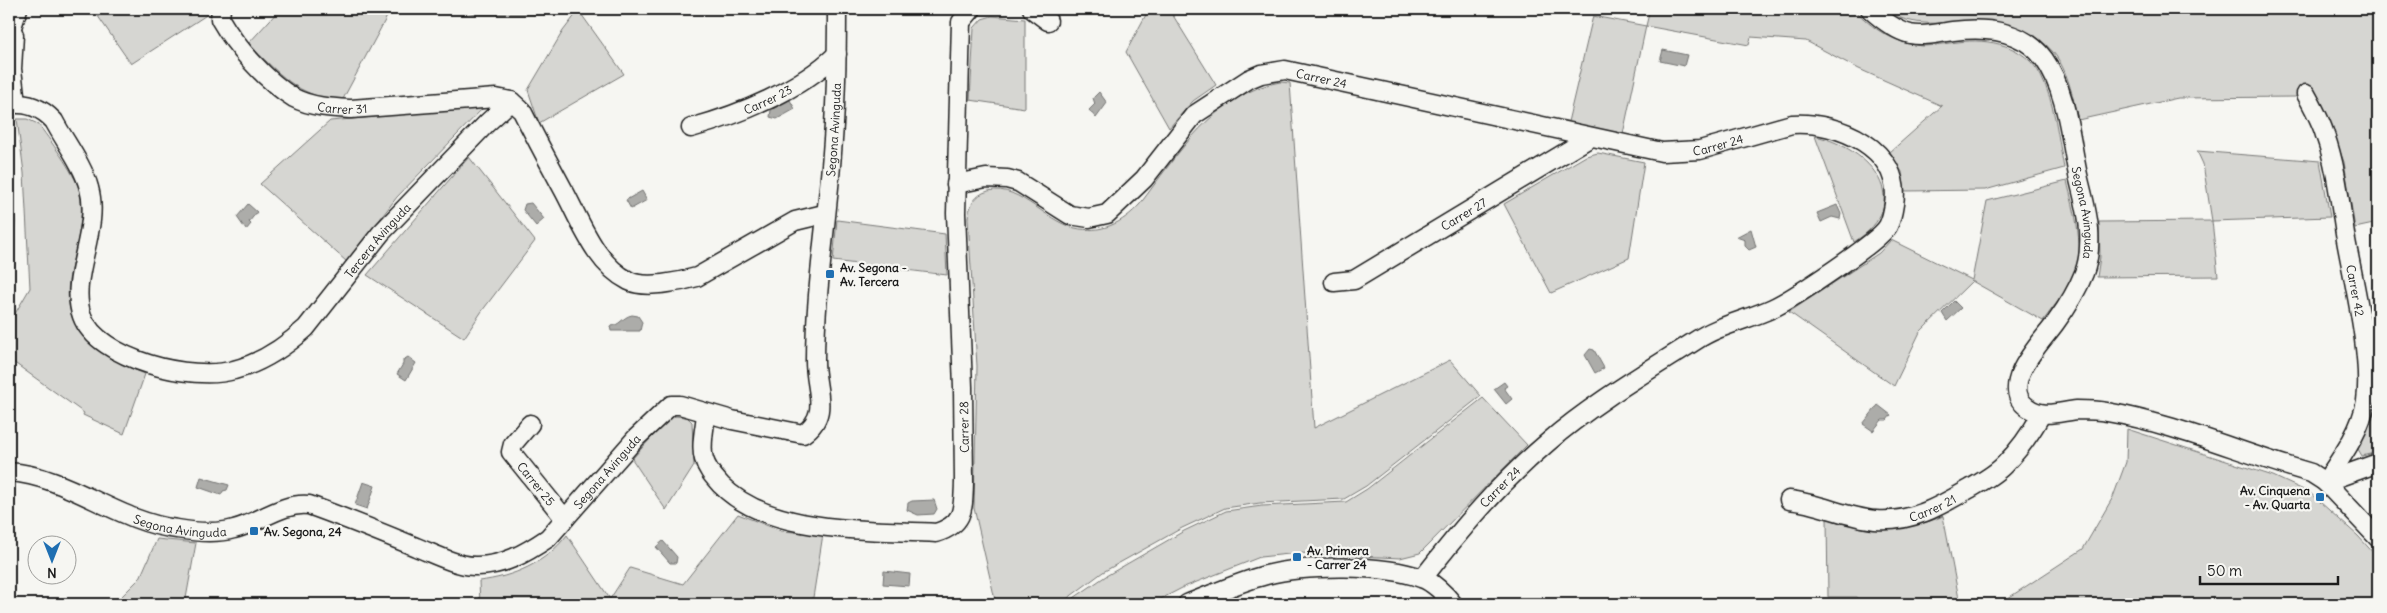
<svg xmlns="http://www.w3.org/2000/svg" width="2387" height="613" font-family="Delius,sans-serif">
	<rect width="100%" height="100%" fill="#f6f6f2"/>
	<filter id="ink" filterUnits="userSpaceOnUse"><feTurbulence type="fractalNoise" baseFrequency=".02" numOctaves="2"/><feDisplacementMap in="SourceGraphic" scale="10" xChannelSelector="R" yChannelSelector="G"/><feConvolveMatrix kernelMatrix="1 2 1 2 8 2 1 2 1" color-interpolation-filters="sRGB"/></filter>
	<g filter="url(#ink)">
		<g fill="#d6d6d2" stroke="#797977">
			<path d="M93,9H205L208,14L131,64Z"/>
			<path d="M280,9H391L342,101C295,96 281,74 248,44Z"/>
			<path d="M422,9H581L579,11L624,74L539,123L528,90L563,31L576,14H483Z"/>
			<path d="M1149,9H1169L1216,85L1193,101L1169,128L1126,52Z"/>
			<path d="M1650,9H1854C1872,29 1896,44 1923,46C1935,46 1946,43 1958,42C1989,38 2025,45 2041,76C2055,103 2058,138 2064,168L1985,190L1905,191L1902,172L1890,152L1942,106L1859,69L1806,41L1751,37L1749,45L1646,26L1623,134L1568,122L1593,16L1646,26Z"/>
			<path d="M1884,9H2378V223L2355,228L2344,162L2328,120L2308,87L2295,97L2178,98L2078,120C2074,103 2071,85 2063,68C2047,32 2002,17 1965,21C1936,24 1909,27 1884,9Z"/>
			<path d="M992,16L1025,19V108L970,100L974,28L982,19Z"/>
			<path d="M1280,82L1290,83L1314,428L1450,360L1481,396L1366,486L1344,499L1260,503L1225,508L1182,528L1103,572L1060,604H996L974,508L977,366L968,218C969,208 973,198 983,193C1014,178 1045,222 1075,228C1101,234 1123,223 1140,204C1177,155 1215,93 1280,82Z"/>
			<path d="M484,107L397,197L347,262L260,184L330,121Z"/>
			<path d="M17,119H27L38,124C48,137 75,174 79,189C85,214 78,240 72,265C56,328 92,353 145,374L124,434L83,415L84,413L9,359V324L30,288L24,173Z"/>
			<path d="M9,136L15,222L10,293L9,292Z"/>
			<path d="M1815,136C1870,148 1917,202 1854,242Z"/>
			<path d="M2197,151L2320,161L2330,217L2212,221L2218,276L2097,277L2100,257L2099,222L2212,221L2203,164Z"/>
			<path d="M1598,153L1644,162L1629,258L1551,293L1504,204L1586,156Z"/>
			<path d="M469,157L535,241L482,311L464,338L367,275Z"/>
			<path d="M2067,181C2074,211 2087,251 2072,280C2064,295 2052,308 2043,321L1972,281L1920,332L1894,386L1789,312L1879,253L1891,240L1972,280L1987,201Z"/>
			<path d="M837,220L945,234L947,275L833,261Z"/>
			<path d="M1483,398L1527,445L1420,553L1400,558L1299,553L1260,557L1184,587L1151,604H1065L1106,576L1184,531L1226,511L1262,506L1346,502L1367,489Z"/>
			<path d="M2378,404V452L2362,456L2358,449Z"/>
			<path d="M674,416L687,417L692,422L694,466L666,510L632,459L669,418Z"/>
			<path d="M2127,429L2273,476L2310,493L2358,536L2378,558V604H1999L2083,549L2113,497L2126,462Z"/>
			<path d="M738,514L781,531L823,534L812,604H480L479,581C513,577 546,563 567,535L610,599L630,568L683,584Z"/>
			<path d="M1943,516L1960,604H1864L1856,597H1828L1827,518C1859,532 1911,531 1943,516Z"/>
			<path d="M157,539L196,543L185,604H114L140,578Z"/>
		</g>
		<g fill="#acaca9" stroke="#727271">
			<path d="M1663,50L1687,55L1684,66L1660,61Z"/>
			<path d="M1099,92L1107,103L1096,118L1089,110L1095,104L1093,98Z"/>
			<path d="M790,100L795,109L777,119L770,117L771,110Z"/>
			<path d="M642,191L647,200L631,209L626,200Z"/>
			<path d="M531,203L544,219L536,226L523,210L525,204Z"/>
			<path d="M248,204L257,212L249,222L251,224L246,230L237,217Z"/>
			<path d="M1837,205L1841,214L1840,219L1832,217L1821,222L1817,213Z"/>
			<path d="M1751,229L1756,247L1749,250L1745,246V240L1736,237Z"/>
			<path d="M1954,301L1961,308L1947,321L1942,313Z"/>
			<path d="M632,315L638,316L642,322L640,331H611L610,326C620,326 622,317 632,315Z"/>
			<path d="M1590,349L1594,350L1604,368L1595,373L1585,355Z"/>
			<path d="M408,357L416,363L406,380L397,374L403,364V360Z"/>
			<path d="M1504,382L1507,386L1504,388L1512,399L1506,404L1494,389Z"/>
			<path d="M1878,405L1891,415L1887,420H1882L1873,431L1863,424Z"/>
			<path d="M201,477L229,485L227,490L223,491L221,495L198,487Z"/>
			<path d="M363,482L375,486L367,509L355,505Z"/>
			<path d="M934,500L937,509L934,514L918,515L907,510L908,503L912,501Z"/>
			<path d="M663,541L677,557L676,563H670L656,547Z"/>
			<path d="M884,571L910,574L909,586L883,584Z"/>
		</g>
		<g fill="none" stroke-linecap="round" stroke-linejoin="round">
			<g stroke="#1c1c1c" stroke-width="21">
				<g id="street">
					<path id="s1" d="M221,9L220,19C236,47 266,81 294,98C311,107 333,108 351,109L496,98L511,101L522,111C535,137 549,163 563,189C580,220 595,264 629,281C645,289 680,282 697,277L795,221L824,214"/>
					<path d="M1032,9L1048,21"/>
					<path id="s2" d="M1870,9C1881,19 1895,30 1910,34C1924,37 1939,33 1953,31C1985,27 2023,30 2044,59C2067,91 2070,138 2078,175C2082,193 2088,212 2089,230C2090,245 2089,260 2084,273C2077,291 2067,307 2056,322C2043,341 1997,385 2027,407C2043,419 2058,412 2077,410C2087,410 2097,410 2107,412C2177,424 2243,454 2311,473L2325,482L2378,538"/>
					<path d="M9,23L14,35L12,69L16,103"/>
					<path d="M12,27L18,9"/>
					<path id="s3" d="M2306,94C2313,107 2321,121 2325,135C2337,168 2340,205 2346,240C2354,284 2372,358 2366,401C2361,431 2341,458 2325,482"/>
					<path id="s4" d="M9,104C28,103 41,107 54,121C65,142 83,165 89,188C101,230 68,277 82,316C98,360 193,382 234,370C261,363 285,347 306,328L381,233L487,123L511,101"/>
					<path id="s5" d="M691,128C741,114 800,90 837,54"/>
					<path id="s6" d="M956,184L986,178L1007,179L1018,182L1070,215L1089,218L1107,214L1144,179L1194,115L1249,79L1261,74L1285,70L1662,152L1700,150L1792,124C1838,121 1903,149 1894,204C1893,211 1891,220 1888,226C1879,242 1792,299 1773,308C1747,320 1719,325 1695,341C1648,371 1589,406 1547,443C1500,483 1461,529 1423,578"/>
					<path id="s7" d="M1334,282L1354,280L1591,137"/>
					<path d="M706,414C705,427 700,446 704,459C707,470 714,477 721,485C770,535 870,529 936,533C965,524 963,508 964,482L963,387L956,213L961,22L972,9"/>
					<path id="s8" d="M530,424L513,444L511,452L565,519"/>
					<path id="s9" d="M9,472C69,476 117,522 177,529C195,532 216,534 234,529C259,523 282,502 309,505C345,518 380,532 416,547C434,554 455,565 474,566C502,567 526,553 548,538L636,438L671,405H680L732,420L803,434C831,414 815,391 815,361C815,292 827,222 832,153C836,105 837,57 837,9"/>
					<path d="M2325,482L2378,463"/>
					<path id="s10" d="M1789,500C1819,503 1845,517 1875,520C1912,523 1940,506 1971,488C1983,481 1996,474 2005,464C2020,449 2031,433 2041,415"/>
					<path d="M1187,604C1213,594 1239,582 1266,575C1305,565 1384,564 1421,578C1432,581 1446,595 1453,604"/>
				</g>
			</g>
			<use href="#street" stroke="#f6f6f2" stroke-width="18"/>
		</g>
	</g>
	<g fill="#1f6fb2" stroke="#f6f6f2" stroke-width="2">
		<rect x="825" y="269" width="10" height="10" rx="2.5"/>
		<rect x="2315" y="492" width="10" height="10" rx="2.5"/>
		<rect x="249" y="526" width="10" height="10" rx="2.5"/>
		<rect x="1292" y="552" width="10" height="10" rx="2.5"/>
	</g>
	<g text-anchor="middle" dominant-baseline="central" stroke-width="4.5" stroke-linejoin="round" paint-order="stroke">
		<g font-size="12" fill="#1c1c1c" stroke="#f6f6f2">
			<text stroke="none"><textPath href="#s6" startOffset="435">Carrer 24</textPath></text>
			<text stroke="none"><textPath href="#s5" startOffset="82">Carrer 23</textPath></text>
			<text stroke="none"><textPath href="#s1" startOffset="169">Carrer 31</textPath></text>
			<text stroke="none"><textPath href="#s9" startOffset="1200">Segona Avinguda</textPath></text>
			<text stroke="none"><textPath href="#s6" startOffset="840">Carrer 24</textPath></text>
			<text stroke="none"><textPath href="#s2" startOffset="351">Segona Avinguda</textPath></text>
			<text stroke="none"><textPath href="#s7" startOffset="148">Carrer 27</textPath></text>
			<text stroke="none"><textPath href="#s4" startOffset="624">Tercera Avinguda</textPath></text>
			<text stroke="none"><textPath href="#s3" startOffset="204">Carrer 42</textPath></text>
			<text transform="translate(964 427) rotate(-91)">Carrer 28</text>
			<text stroke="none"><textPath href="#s9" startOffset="661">Segona Avinguda</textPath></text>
			<text stroke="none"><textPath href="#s8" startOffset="75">Carrer 25</textPath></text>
			<text transform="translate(1500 487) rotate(-45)">Carrer 24</text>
			<text stroke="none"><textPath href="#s10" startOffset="148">Carrer 21</textPath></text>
			<text stroke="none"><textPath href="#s9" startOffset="181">Segona Avinguda</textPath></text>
		</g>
		<g font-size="12" font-weight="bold" fill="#1c1c1c" stroke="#f6f6f2" text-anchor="start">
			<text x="840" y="267">Av. Segona -<tspan x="840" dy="14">Av. Tercera</tspan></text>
			<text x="2310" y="490" text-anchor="end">Av. Cinquena<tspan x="2310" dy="14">- Av. Quarta</tspan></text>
			<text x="264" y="531">Av. Segona, 24</text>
			<text x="1307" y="550">Av. Primera<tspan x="1307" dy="14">- Carrer 24</tspan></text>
		</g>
	</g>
	<rect width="2387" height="613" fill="none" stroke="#f6f6f2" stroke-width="30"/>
	<rect x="15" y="15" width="2357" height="583" fill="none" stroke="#1c1c1c" stroke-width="2" filter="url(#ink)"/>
	<g transform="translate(52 560) rotate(180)"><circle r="24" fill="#f6f6f2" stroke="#9f9f9c"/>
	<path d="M0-4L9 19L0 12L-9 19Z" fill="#1f6fb2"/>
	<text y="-8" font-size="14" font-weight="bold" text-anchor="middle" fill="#1c1c1c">N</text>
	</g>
	<path d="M2200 576v8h138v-8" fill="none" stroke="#1c1c1c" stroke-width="2.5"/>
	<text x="2207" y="576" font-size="15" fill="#1c1c1c" stroke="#f6f6f2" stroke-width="4" paint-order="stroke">50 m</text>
</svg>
